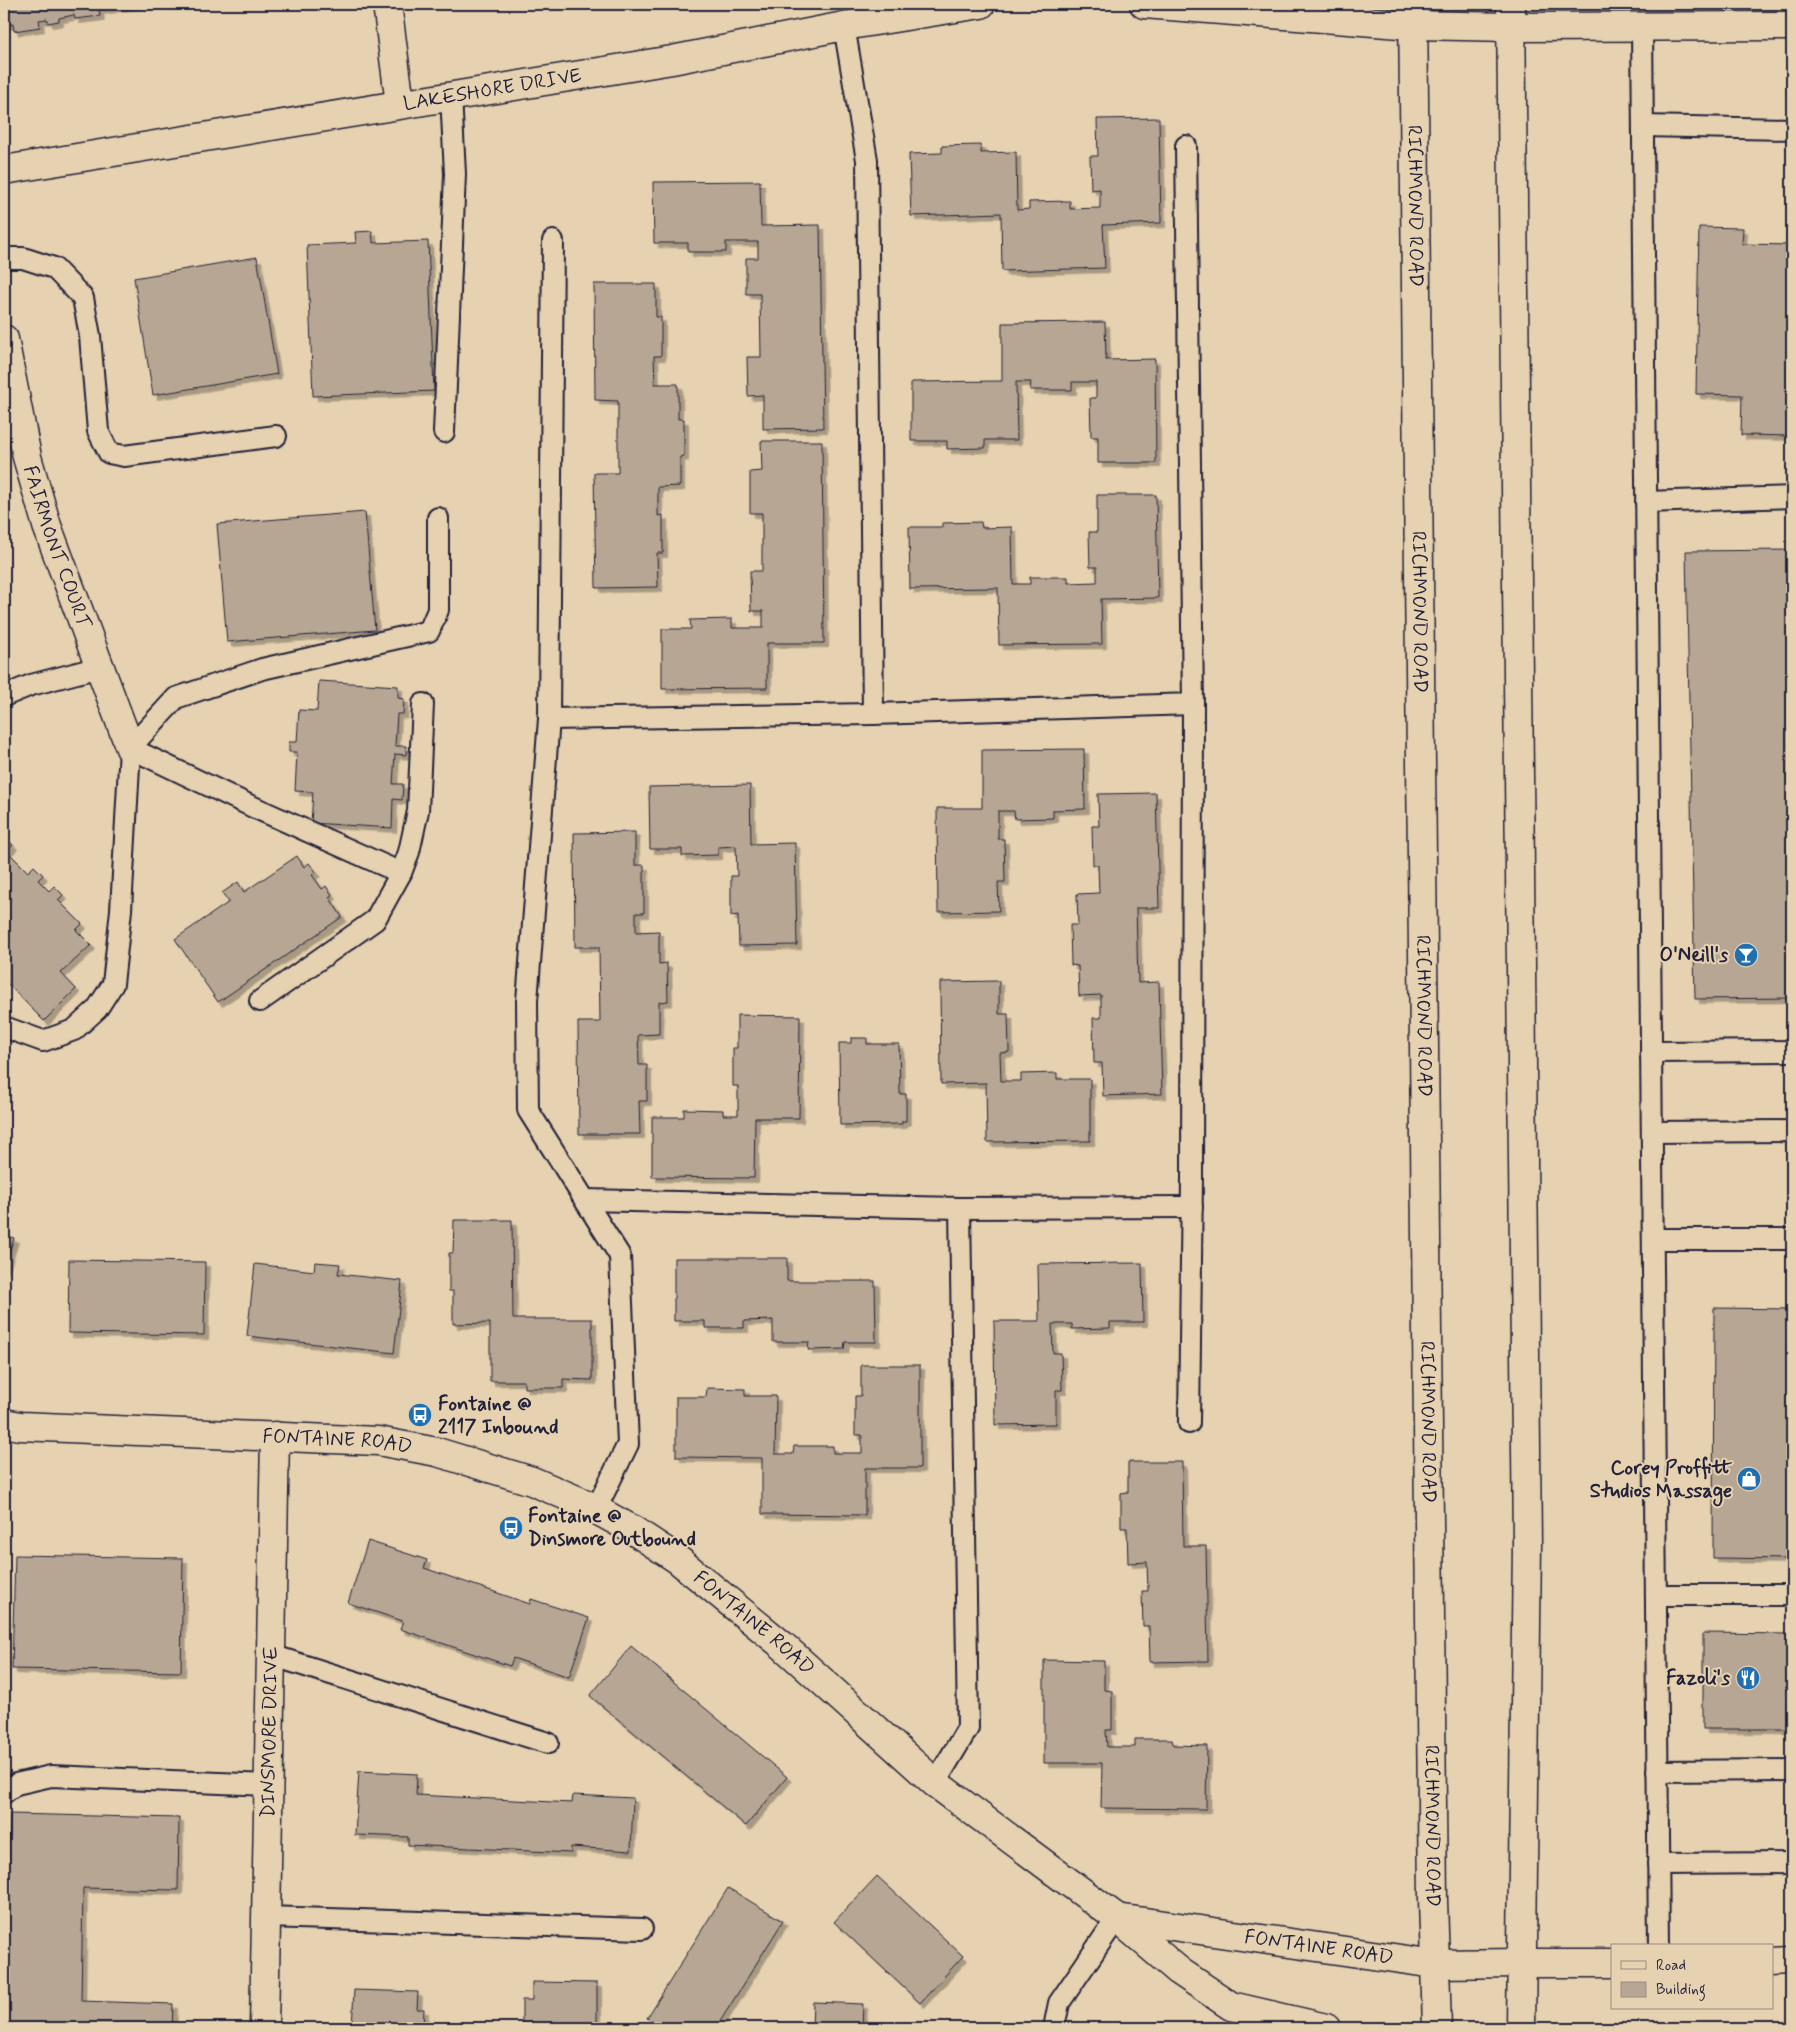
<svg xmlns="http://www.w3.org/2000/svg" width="1796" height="2032" font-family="Mynerve,sans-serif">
	<defs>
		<filter id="shadow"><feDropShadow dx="4.5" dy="4.5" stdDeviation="0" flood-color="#0004"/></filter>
	</defs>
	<rect width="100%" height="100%" fill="#e6d1b0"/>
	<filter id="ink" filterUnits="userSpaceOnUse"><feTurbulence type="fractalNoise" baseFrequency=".02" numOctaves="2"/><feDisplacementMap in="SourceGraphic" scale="10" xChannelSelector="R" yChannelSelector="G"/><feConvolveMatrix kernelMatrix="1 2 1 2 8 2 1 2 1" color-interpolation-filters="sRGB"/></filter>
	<g filter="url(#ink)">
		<g fill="#b6a693" stroke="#22223b" filter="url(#shadow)">
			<path d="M4,4H136L99,10L100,16L75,19L74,15L59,18V21L48,23L47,19L39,20L40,27L14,31L13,24L4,25Z"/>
			<path d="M1159,118L1161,223L1103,225L1105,268L1002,271L1001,213L911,216L909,154L942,153V146L981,145V153L1016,152L1017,210L1029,209V202L1070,201V209L1100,208V189L1091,190L1090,156H1098L1097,119Z"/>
			<path d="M760,181L761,226L820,225L823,428L763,429V395L748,396L747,357H761L760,294H746V258H758V242H726V252H688V243H654L653,182Z"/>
			<path d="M1699,227L1743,228L1742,244L1792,245V436L1741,435L1742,395L1696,394Z"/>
			<path d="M372,231L373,243L428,241L434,391L313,396L307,245L356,243L355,232Z"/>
			<path d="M257,257L277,374L153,395L134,278Z"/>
			<path d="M594,284H656V317H661V356H654L655,384H678V419H684V456L680,457V486L658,487V516L663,515V553H657L658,587L596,588L594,473H618V401L595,400Z"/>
			<path d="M1105,322L1106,360L1155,359L1156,463H1098V437H1091L1090,398H1096V382H1072V390H1030L1031,382H1016L1017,440H985V448L947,449V441H911V382L1002,381V323Z"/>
			<path d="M761,441H822L824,643H767V688L662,689V629H691L690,620L732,619V628H763V611H751L750,571H762V513H750V472L762,471Z"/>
			<path d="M1097,495H1156L1158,598L1101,599L1102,644L999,645L998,588L910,589L909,527H942V523L981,522L982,528L1012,527L1013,584H1030V577H1068V583L1097,582V567H1090L1089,532H1097Z"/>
			<path d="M365,512L375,630L227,642L217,524Z"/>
			<path d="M1792,550V746H1790V779H1792V998L1695,999L1686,551Z"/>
			<path d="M319,681L398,686V698L404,699L403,714H397L395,746H406V755L395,754L393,784H403L402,800L393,799L392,828L311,823L313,792L295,791L297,752H289V742H297L299,710L317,711Z"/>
			<path d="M1084,749L1085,809L1053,810V818L1015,819L1014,811H998V839H1004L1005,882H998L999,911L938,912L937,808H982V750Z"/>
			<path d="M750,785L751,844L795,843L797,945L739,946L738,915L731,916V876H737L736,846L718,847V855L682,856V849H650L649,787Z"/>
			<path d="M1156,793L1159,908H1136L1138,983L1159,982L1162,1094L1103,1096L1102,1063H1094L1093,1018H1101V995L1079,996L1078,966L1071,965L1070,925H1078L1077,894L1099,893L1098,865H1093L1092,826H1099L1098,794Z"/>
			<path d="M635,832V865H644V913H636V932L659,931V964L667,963L668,1001L659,1002V1034L638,1035L639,1065H647V1101H639L640,1134H579L578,1022H600L599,947H575L574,833Z"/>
			<path d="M5,837L13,845L7,851L28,872L34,866L43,875L38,880L49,891L54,886L63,895L58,900L82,924L76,930L91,945L61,973L76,989L44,1021L4,980Z"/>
			<path d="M297,856L304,867L309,863L316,872L312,875L322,889L326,886L332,895L329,897L342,917L218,1002L175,939L229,902L222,893L238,882L244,892Z"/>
			<path d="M999,981V1014H1008L1009,1052L1000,1053L1001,1081H1021V1074L1057,1073V1079H1090V1141L987,1142L986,1083L941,1084L940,982Z"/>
			<path d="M737,1015L800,1016L799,1118H755L754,1178L652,1177V1117H684V1109L723,1110V1115H738V1086H733V1048H737Z"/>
			<path d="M851,1038H867V1044H899L900,1094H906V1121H902V1124L840,1125L839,1043H851Z"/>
			<path d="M454,1220H512L513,1319H592V1380L563,1379V1388H524V1381H490V1323L453,1324V1291H449V1253H453Z"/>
			<path d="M4,1234L14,1238L4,1269Z"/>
			<path d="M674,1258H787V1281H875L876,1342H845L844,1349L808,1350L809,1342H773V1320L744,1321V1328H705V1321H674Z"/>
			<path d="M69,1260L205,1262L204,1335L68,1333Z"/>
			<path d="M315,1262L340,1264L338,1274L402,1281L394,1353L247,1336L255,1264L314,1271Z"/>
			<path d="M1142,1263L1143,1322H1110V1328L1072,1329V1324H1052L1053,1353H1061L1062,1390H1056V1424L995,1425L994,1321H1039L1038,1264Z"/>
			<path d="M1714,1308L1792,1309V1559L1713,1558Z"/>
			<path d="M861,1365H920V1468H865V1515L762,1514V1458L676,1457V1397H706L707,1388L745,1389V1396H776L775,1454H793L794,1446H833V1453H862V1435H855V1396H861Z"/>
			<path d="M1128,1462H1182L1183,1546H1206L1208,1661L1150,1662L1149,1626H1143L1142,1591H1148L1147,1562L1128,1563L1127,1528H1121V1493L1128,1492Z"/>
			<path d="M368,1541L427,1560L424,1568L530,1604L531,1599L589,1618L569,1677L513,1658L510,1666L400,1629L403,1621L348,1603Z"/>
			<path d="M15,1555L183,1558L181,1672L12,1669Z"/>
			<path d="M1703,1633L1792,1634V1723H1789V1729H1703Z"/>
			<path d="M631,1646L787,1777L746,1826L590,1696Z"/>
			<path d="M1044,1660L1104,1661V1690L1112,1691V1730H1106L1107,1747H1135V1739H1172L1173,1745L1207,1746L1206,1809L1101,1808L1102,1763H1044Z"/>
			<path d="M359,1771L417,1774L416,1795L572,1803L573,1795L633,1798L631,1851L571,1847V1853L408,1845V1837L355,1835Z"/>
			<path d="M10,1814L179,1818L178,1890L83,1888L81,2001L173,2004L172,2028H5Z"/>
			<path d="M877,1876L963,1956L920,2003L834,1922Z"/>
			<path d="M728,1888L783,1921L716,2028H662L647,2018Z"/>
			<path d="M532,1982L597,1983V2028H532V2024H522V2000H532Z"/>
			<path d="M354,1990L418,1992L417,2009H424L423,2028H352Z"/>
			<path d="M813,2002L863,2004L862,2028H812Z"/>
		</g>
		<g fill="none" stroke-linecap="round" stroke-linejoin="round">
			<g stroke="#22223b" stroke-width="24">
				<g id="lane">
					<path d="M844,26L867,160L873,714L1193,704L1186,146"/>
					<path d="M1642,26L1659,1946"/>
					<path d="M1643,126L1792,129"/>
					<path d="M553,241L549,719L873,714"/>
					<path d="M4,258H23L54,268L83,298L90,336L98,431L109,453L124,456L276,436"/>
					<path d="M444,432L455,174L451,95"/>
					<path d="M1646,502L1792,497"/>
					<path d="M4,696L31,685L100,667"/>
					<path d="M549,719L527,1001L528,1110L620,1256L628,1444L596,1509"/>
					<path d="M130,748L251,806L401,873"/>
					<path d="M260,1001L375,920L401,873L409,852L418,811L423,704"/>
					<path d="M4,1027L43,1041L74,1030L97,1009L113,984L121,910L130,748L176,698L262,669L429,631L438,610V518"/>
					<path d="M1651,1052L1792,1051"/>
					<path d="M1652,1132L1792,1131"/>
					<path d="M585,1200L960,1208"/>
					<path d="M1653,1239H1792"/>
					<path d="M1189,1423L1192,1179L1193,704"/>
					<path d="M1656,1595H1792"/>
					<path d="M271,1655L548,1743"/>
					<path d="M1657,1771L1792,1770"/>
					<path d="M935,1783L968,1728L960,1208L1192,1207"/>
					<path d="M4,1793L16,1784L51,1776L269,1785"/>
					<path d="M1658,1864L1792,1863"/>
					<path d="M266,1917L642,1929"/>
					<path d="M1054,2028L1059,2003L1117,1918"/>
				</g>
			</g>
			<g stroke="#22223b" stroke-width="31">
				<g id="street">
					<path d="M387,4L400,104"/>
					<path d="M1144,4L1413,25L1511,27L1792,26"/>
					<path id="s1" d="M4,170L672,60L844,26L981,4"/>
					<path id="s2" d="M4,339L27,457L47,526L130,748"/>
					<path d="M1772,1962L1792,1961"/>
					<path d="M1522,1963H1612"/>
					<path id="s3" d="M264,2028L275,1436"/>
				</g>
			</g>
			<g stroke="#22223b" stroke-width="31">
				<g id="secondary">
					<path id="s4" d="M4,1423L20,1426L378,1441L437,1452L532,1481L586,1504L633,1530L677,1559L782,1645L935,1783L1117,1918L1179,1971L1231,2006L1326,2028"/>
					<path id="s5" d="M1117,1918L1435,1964L1522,1963"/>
				</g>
			</g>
			<g stroke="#22223b" stroke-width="31">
				<g id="primary">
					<path id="s6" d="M1413,4L1433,1900L1437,2028"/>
					<path d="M1511,4L1527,1545L1521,2028"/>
				</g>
			</g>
			<use href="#lane" stroke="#e6d1b0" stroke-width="20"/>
			<use href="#street" stroke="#e6d1b0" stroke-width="28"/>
			<use href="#secondary" stroke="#e6d1b0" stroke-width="28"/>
			<use href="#primary" stroke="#e6d1b0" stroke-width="28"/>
		</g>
	</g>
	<defs>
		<g id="bar-disc" transform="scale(1.25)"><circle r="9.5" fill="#1f6fb2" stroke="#e6d1b0"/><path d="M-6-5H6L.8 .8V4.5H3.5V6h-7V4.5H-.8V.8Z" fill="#fff"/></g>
		<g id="bus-disc" transform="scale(1.25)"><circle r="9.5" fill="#1f6fb2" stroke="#e6d1b0"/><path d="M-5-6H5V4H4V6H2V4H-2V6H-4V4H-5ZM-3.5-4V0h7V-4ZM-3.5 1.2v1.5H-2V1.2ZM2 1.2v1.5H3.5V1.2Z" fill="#fff"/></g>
		<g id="shop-disc" transform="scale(1.25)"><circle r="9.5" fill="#1f6fb2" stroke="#e6d1b0"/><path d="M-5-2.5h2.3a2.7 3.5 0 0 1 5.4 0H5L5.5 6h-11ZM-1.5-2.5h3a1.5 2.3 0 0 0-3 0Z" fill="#fff"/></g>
		<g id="restaurant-disc" transform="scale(1.25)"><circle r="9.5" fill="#1f6fb2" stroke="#e6d1b0"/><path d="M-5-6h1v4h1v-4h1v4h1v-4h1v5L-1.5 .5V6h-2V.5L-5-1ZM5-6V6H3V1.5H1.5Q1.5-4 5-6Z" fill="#fff"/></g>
	</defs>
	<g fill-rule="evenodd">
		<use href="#bar-disc" x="1746" y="955"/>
		<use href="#bus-disc" x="420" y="1415"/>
		<use href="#shop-disc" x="1749" y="1479"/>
		<use href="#bus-disc" x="511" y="1528"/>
		<use href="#restaurant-disc" x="1748" y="1678"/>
	</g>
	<g text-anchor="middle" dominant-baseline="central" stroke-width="4" stroke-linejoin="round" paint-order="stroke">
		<g font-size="20" fill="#22223b" stroke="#e6d1b0">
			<text stroke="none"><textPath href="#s1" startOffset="495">LAKESHORE DRIVE</textPath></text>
			<text stroke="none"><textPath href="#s6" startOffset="202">RICHMOND ROAD</textPath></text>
			<text stroke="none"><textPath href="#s2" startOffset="215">FAIRMONT COURT</textPath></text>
			<text stroke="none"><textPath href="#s6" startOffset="608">RICHMOND ROAD</textPath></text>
			<text stroke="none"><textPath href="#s6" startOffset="1012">RICHMOND ROAD</textPath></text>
			<text stroke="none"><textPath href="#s6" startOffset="1418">RICHMOND ROAD</textPath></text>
			<text stroke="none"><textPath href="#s4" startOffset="334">FONTAINE ROAD</textPath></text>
			<text stroke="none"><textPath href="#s4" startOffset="799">FONTAINE ROAD</textPath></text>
			<text stroke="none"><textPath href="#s3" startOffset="296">DINSMORE DRIVE</textPath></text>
			<text stroke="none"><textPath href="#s6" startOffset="1822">RICHMOND ROAD</textPath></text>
			<text stroke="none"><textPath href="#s5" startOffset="204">FONTAINE ROAD</textPath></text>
		</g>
		<g font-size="20" font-weight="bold" fill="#22223b" stroke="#e6d1b0" text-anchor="end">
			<text x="1728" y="955">O'Neill's</text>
			<text x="438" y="1404" text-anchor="start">Fontaine @<tspan x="438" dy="23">2117 Inbound</tspan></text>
			<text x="1732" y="1468">Corey Proffitt<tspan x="1732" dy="23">Studios Massage</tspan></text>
			<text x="528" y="1516" text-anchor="start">Fontaine @<tspan x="528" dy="23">Dinsmore Outbound</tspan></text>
			<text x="1730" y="1678">Fazoli's</text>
		</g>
	</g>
	<rect width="1796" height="2032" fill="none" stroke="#e6d1b0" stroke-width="20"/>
	<rect x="10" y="10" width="1776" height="2012" fill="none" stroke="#22223b" stroke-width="2" filter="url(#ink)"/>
	<rect x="1611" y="1944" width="162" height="65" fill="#e6d1b0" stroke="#988b81"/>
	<rect x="1621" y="1961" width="25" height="8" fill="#e6d1b0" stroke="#988b81"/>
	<text x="1656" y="1970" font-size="15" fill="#22223b">Road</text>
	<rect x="1621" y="1982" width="25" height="15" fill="#b6a693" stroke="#988b81"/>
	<text x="1656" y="1994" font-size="15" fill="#22223b">Building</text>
</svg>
